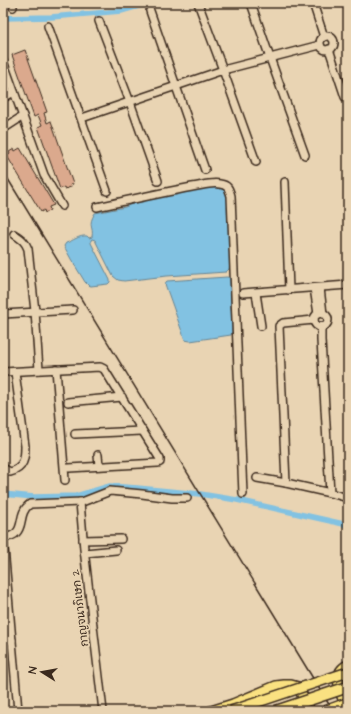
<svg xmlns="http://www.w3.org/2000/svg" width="351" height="714" font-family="'Architects Daughter','Playpen Sans Thai',sans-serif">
	<rect width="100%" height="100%" fill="#e9d4b3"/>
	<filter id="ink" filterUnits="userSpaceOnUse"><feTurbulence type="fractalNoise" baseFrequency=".025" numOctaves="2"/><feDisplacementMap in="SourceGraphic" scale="8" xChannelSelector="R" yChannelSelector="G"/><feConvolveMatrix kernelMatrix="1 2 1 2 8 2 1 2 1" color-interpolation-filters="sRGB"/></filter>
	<g filter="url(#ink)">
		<g fill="#82c2e2" stroke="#668594">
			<path d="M213,186C225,188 227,190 229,202L230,265L229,269L226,272L167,276L124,281L118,280L113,276L95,240L92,239L91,240V243L110,280V282L108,284L91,286L88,285L85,282L71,259L64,246L66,243C73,241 79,235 87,236L89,238L92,237C94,226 87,226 95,213L125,207L132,204L177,193Z"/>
			<path d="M227,277L230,278V280L232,331L231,335L190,341L185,340L165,284L166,282L167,281Z"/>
		</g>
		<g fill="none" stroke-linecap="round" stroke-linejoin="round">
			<g stroke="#82c2e2" stroke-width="5.5">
				<path d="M3,18L51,17L121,11L149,3"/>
				<path d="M3,494L34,497L76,496L110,486L137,488L200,494L237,500L348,525"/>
			</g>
		</g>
		<g fill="#dba98d" stroke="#3b2a1e">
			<path d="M25,50L47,112L44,113L47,123L51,121L73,184L70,185L71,187L65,189L64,187L60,189L38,127L42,125L38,115L34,117L12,55Z"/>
			<path d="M20,148L54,205L49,207L50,210L45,213L44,210L41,212L7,156L10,154L9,152L14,149L15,151Z"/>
		</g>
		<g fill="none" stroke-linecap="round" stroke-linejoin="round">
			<g stroke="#3b2a1e" stroke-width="10">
				<g id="minor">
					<path d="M11,3L13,7"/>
					<path d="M198,3L223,70L256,162"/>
					<path d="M251,3L270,58L305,155"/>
					<path d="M313,3L324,37"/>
					<path d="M150,11L205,170"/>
					<path d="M99,21L130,102L158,181"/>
					<path d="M48,26L107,191"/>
					<circle cx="327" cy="43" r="7"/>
					<path d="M329,49L345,97L348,99"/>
					<path d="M3,61L44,175L62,206"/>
					<path d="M3,98L14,92"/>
					<path d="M82,118L223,70L320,45"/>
					<path d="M3,129L23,116"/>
					<path d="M285,182L289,290"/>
					<path d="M97,207C129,200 160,193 192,187C201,186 211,182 220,184C228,185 229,189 231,196L243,494"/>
					<path d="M14,234C21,239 25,241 28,249L35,311L39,370"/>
					<path d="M314,288L318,314"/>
					<path d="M320,288L323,314"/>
					<path d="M243,293L348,285"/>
					<path d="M256,293L261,326"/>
					<circle cx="321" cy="320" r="7"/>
					<path d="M3,314L73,310"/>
					<path d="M314,320L283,323L279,326L286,483L330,493L321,340V326"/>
					<path d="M56,369L65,480"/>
					<path d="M3,372L100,367L104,369L160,459V462L158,463L69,468"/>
					<path d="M68,402L122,397"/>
					<path d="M75,434L142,431"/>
					<path d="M98,455L99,466"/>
					<path d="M3,468L10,472C24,469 25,458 25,446L15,372"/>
					<path d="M257,478L286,483"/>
					<path d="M330,493L348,498"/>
					<path d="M80,502L84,549L103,711"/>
					<path d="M3,532L4,548L18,711"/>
					<path d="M4,538C8,537 13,536 16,533C24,526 18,513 30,504L82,502L105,493L110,491L142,494L172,498H187"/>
					<path d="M83,540L121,539"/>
					<path d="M85,553L116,550"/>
					<path d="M3,640H12"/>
				</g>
			</g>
			<g stroke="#3b2a1e" stroke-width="12">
				<g id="major">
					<path d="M348,665C330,673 342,698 348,710"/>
					<path d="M211,711L233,704L276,686L284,685H291L298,687L308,706L309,711"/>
				</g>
			</g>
			<use href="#minor" stroke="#e9d4b3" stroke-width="7"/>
			<use href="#major" stroke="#fae181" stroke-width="9"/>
			<path stroke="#3b2a1e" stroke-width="1.5" d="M3,171L333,711"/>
			<g stroke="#3b2a1e" stroke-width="12" stroke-linecap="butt">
				<path id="major-bridge" d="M231,711L348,672"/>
			</g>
			<g stroke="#3b2a1e" stroke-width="13" stroke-linecap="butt">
				<g id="highway-bridge">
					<path d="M276,711L348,687"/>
					<path d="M326,711L348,703"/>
				</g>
			</g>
			<use href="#major-bridge" stroke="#fae181" stroke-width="9"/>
			<use href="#highway-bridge" stroke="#fae181" stroke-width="10"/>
		</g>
	</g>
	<g text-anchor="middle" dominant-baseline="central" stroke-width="3.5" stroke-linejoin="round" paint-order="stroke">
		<g font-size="11" fill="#3b2a1e" stroke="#e9d4b3">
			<text transform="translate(80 608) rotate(-97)">กาญจนาภิเษก 2</text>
		</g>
	</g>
	<rect width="351" height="714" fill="none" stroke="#e9d4b3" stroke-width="16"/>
	<rect x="8" y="8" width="335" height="698" fill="none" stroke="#3b2a1e" stroke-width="1.5" filter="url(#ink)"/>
	<g transform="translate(42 672) rotate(281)" stroke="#e9d4b3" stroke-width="3" paint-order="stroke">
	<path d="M0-3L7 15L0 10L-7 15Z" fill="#3b2a1e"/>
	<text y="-6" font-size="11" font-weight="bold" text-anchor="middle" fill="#3b2a1e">N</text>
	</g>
</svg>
